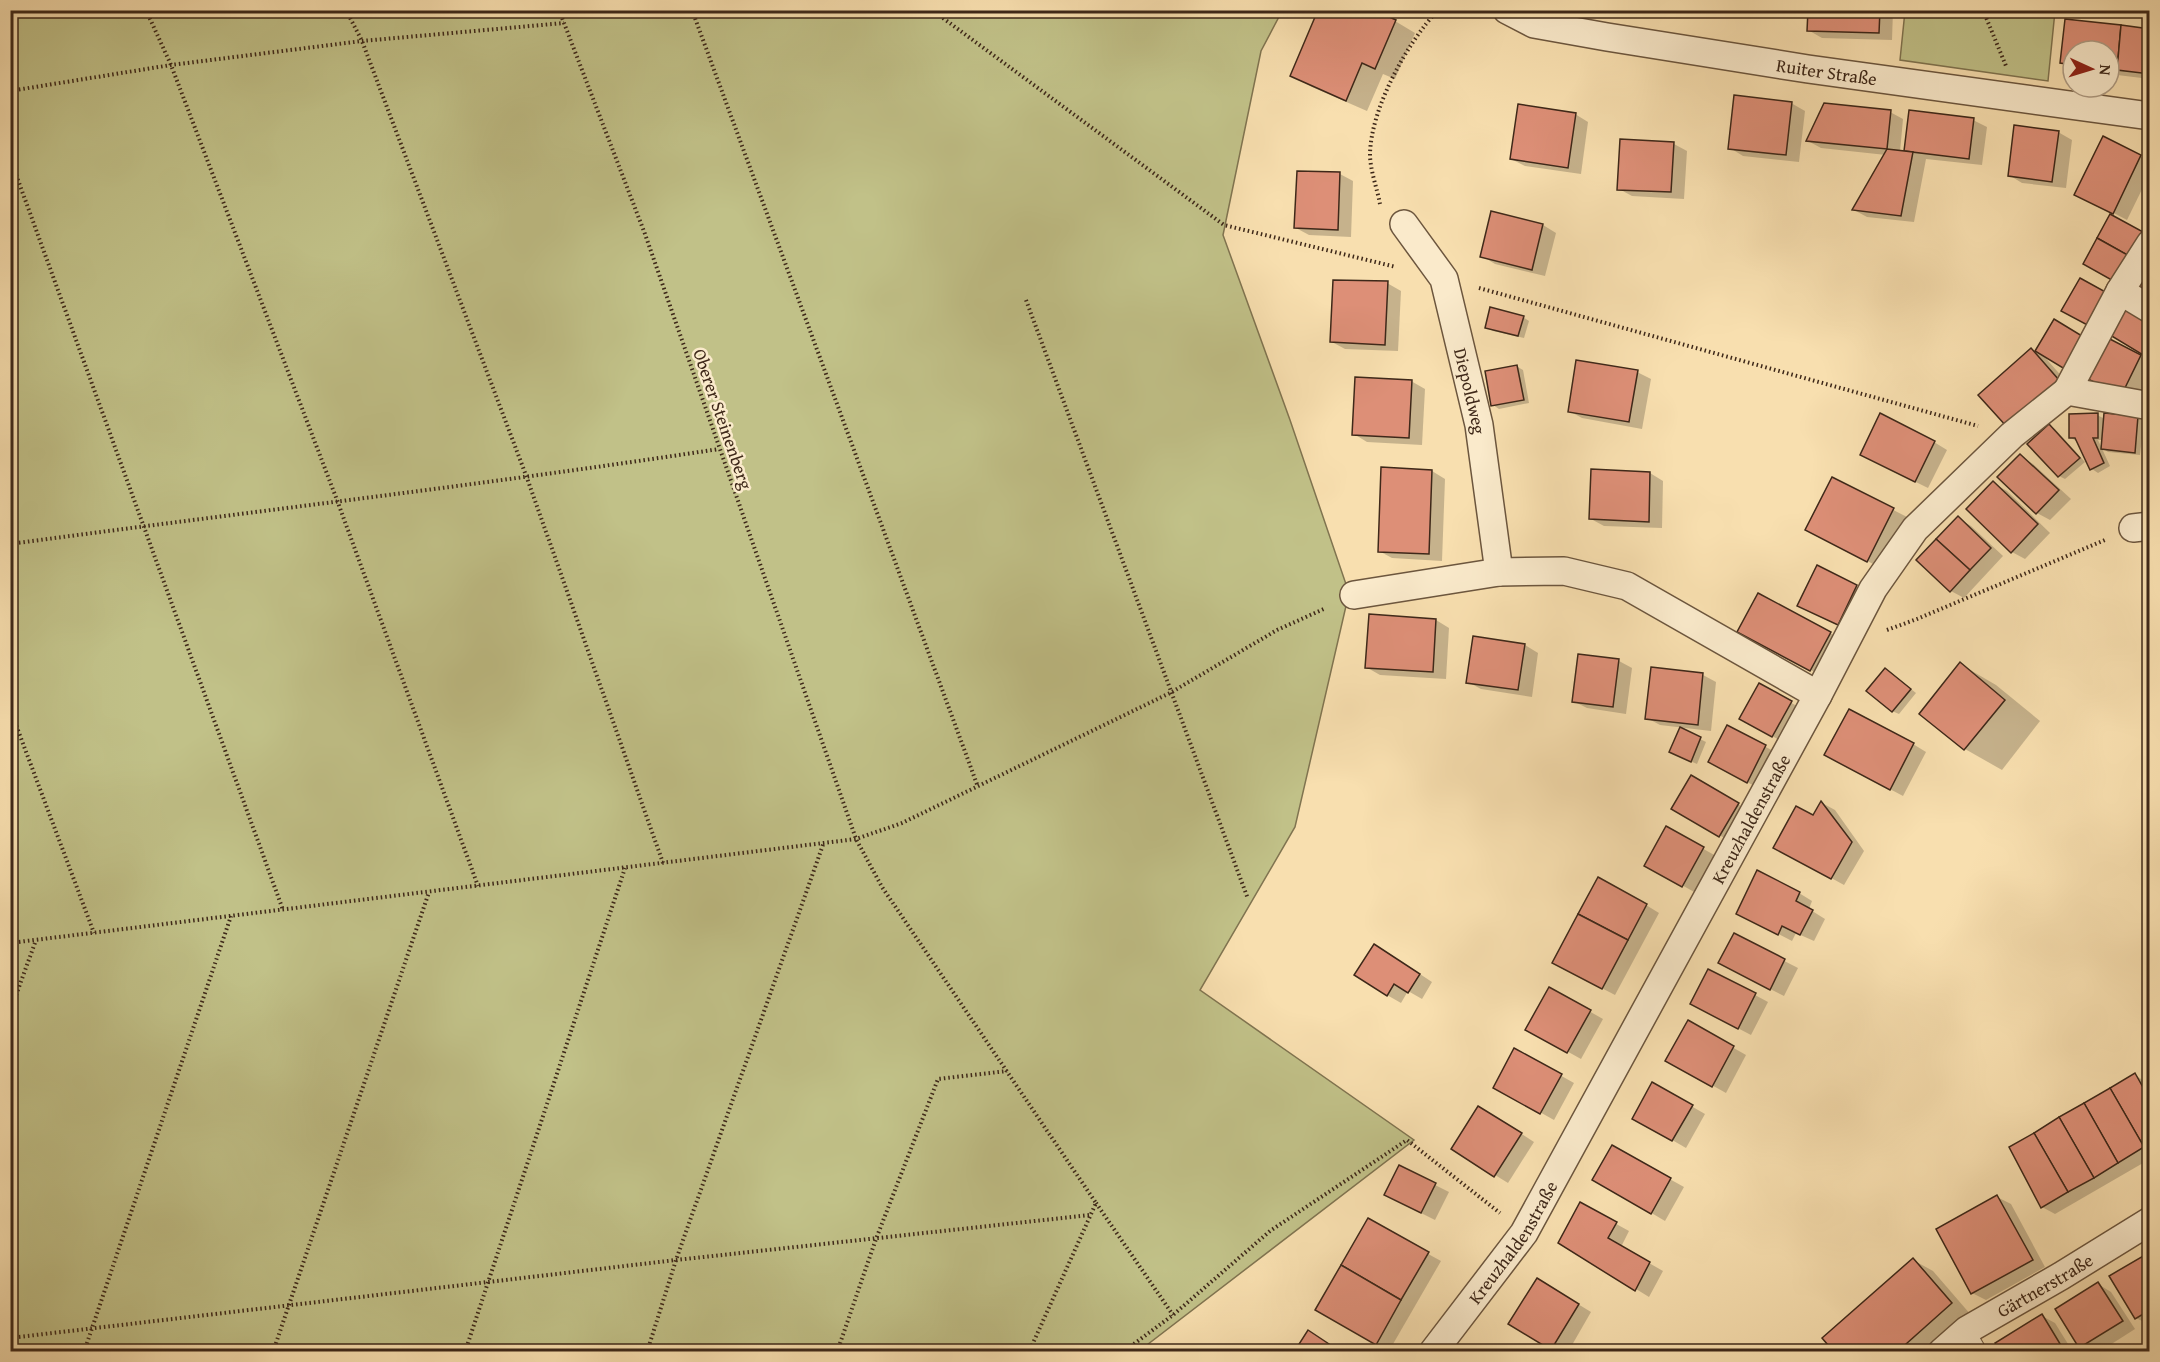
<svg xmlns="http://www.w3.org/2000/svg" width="2160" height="1362" font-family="'Gentium Book Plus',serif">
	<rect width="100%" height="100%" fill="#f8dfaf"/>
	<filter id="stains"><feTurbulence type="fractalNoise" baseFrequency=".00333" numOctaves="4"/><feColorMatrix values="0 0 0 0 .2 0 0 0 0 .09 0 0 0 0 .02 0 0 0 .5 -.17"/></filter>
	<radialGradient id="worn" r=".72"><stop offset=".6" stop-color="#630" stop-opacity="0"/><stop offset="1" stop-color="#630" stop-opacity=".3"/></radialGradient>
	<g fill="#c1c188" stroke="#807450" stroke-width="1.5">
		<path d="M10,11H1282L1261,51L1223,235L1290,420L1349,593L1295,827L1200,990L1414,1140L1139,1351H11Z"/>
		<path d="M1905,11H2055L2048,81L1900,60Z"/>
	</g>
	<g fill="#0003">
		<path d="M1809,10H1893L1892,40L1822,38L1808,30Z"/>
		<path d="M2066,20L2150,30V79L2109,74V51H2073V69L2061,62Z"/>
		<path d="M1395,21L1415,33L1395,79L1383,74L1367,111L1312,87L1292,76Z"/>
		<path d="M1791,103L1805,111L1799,162L1743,156L1730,148Z"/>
		<path d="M1890,112L1903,119L1900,152H1905L1973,120L1987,127L1982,165L1926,159L1914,222L1867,217L1854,210L1886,155L1821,148L1808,141Z"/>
		<path d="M1575,114L1588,122L1581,174L1525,166L1511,159Z"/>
		<path d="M2058,132L2072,140L2066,188L2022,183L2009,175Z"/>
		<path d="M2103,138L2150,161V173L2127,220L2087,199Z"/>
		<path d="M1674,144L1687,151L1684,199L1632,196L1619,189Z"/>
		<path d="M1340,174L1353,181L1351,237L1309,235L1296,228Z"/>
		<path d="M1493,213L1543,225L1556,233L1545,276L1495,264L1482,256Z"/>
		<path d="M1387,283L1401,291L1398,351L1345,349L1332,342Z"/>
		<path d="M1523,317L1529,321L1524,338L1493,331L1487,327Z"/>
		<path d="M2150,319V357L2112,334Z"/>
		<path d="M2055,321L2042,354L2072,388L2021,434L2032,350L2036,352Z"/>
		<path d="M2107,339L2150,362V373L2135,402L2101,385Z"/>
		<path d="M1516,366L1523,370L1529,403L1499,409L1493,405Z"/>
		<path d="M1637,372L1651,379L1642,429L1582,418L1569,411Z"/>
		<path d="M1411,381L1425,389L1422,445L1367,442L1354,434Z"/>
		<path d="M2097,415L2105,419L2138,418L2144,421L2140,455L2108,452L2102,448L2103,440H2098L2110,466L2098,473L2092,469L2076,441L2070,437Z"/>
		<path d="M2049,426L2055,429L2085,462L2065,479L2059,476Z"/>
		<path d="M1934,442L1947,450L1928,488L1875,462Z"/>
		<path d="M2020,456L2033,464L2071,499L2050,520L2037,513Z"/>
		<path d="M1432,471L1445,479L1442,561L1392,558L1379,551Z"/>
		<path d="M1592,471L1650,473L1663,481L1662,528L1604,526L1591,519Z"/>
		<path d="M1833,479L1907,517L1881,568L1820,537Z"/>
		<path d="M1993,483L2007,491L2050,533L2025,559L2012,552Z"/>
		<path d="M1958,518L1971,526L2003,556L1964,598L1951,591Z"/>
		<path d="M1818,567L1870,594L1852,632L1812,613Z"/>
		<path d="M1436,620L1449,628L1446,679L1380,675L1366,667Z"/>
		<path d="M1830,633L1843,641L1824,677L1753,639Z"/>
		<path d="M1525,645L1538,653L1532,697L1481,689L1468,682Z"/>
		<path d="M1579,656L1619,661L1632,668L1626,714L1587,708L1573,701Z"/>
		<path d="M1960,664L1996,685L2040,721L2002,770L1965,749L1921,713Z"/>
		<path d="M1892,674L1916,693L1899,714L1892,711Z"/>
		<path d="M1703,675L1716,682L1711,731L1660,725L1647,718Z"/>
		<path d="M1759,685L1804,710L1786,744L1741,718Z"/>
		<path d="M1728,727L1779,754L1760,789L1723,769Z"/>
		<path d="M1680,729L1706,742L1697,764L1677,755Z"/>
		<path d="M1913,744L1926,752L1903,796L1839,762Z"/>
		<path d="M1692,777L1751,812L1733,843L1673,808Z"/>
		<path d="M1822,803L1835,810L1864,851L1844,885L1775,847L1813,817Z"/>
		<path d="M1666,828L1716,856L1696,893L1646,865Z"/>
		<path d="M1799,893L1812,901L1809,909L1825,919L1814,941L1796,933L1792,941L1751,920Z"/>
		<path d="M1646,905L1659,913L1615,995L1567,970Z"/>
		<path d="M1734,935L1798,968L1784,996L1733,970Z"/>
		<path d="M1388,953L1432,982L1422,999L1408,991L1401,1003L1387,995Z"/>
		<path d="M1550,989L1603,1019L1581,1059L1527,1029Z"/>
		<path d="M1755,995L1768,1002L1751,1035L1705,1011Z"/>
		<path d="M1688,1022L1746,1055L1726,1093L1667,1060Z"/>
		<path d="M1515,1050L1574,1083L1554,1120L1495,1087Z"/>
		<path d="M2135,1075L2150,1085V1159L2055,1214L2042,1207Z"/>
		<path d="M1653,1084L1705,1114L1686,1148L1634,1118Z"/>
		<path d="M1492,1115L1534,1142L1508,1183L1453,1149Z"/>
		<path d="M1612,1147L1684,1187L1665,1221L1594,1179Z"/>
		<path d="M1399,1167L1449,1192L1435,1220L1399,1202Z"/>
		<path d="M1997,1197L2011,1204L2045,1267L1986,1300L1972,1293Z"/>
		<path d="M1580,1204L1629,1231L1621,1247L1663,1271L1649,1297L1560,1242Z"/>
		<path d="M1368,1221L1441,1261L1389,1351L1317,1310Z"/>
		<path d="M2150,1254V1325L2136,1318Z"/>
		<path d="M1913,1260L1933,1271L1971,1315L1930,1352H1836Z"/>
		<path d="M2098,1284L2111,1292L2135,1329L2099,1352H2088L2081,1347L2058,1310Z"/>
		<path d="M1550,1287L1591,1312L1568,1352H1557L1510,1323Z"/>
		<path d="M2042,1316L2055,1323L2073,1352H2002Z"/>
	</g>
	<g fill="#dd8f77" stroke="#3e2819" stroke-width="1.5">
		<path d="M1318,10H1374L1396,20L1375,69L1362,63L1346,101L1290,76Z"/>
		<path d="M1808,10H1880L1879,33L1807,31Z"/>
		<path d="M2065,19L2121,25L2117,70L2109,69V51H2073V65L2060,63Z"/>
		<path d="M2121,25L2150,29V74L2117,70Z"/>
		<path d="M1734,95L1792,102L1786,155L1728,149Z"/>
		<path d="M1824,103L1891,110L1887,149L1806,141Z"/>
		<path d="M1518,104L1576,113L1568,168L1510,159Z"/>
		<path d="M1909,110L1974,118L1969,159L1904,151Z"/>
		<path d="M2014,125L2059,131L2052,182L2008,176Z"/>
		<path d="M2103,136L2141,155L2113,214L2074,195Z"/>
		<path d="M1620,139L1674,142L1671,192L1617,190Z"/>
		<path d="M1887,149L1913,152L1901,216L1852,210Z"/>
		<path d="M1297,171L1340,172L1338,230L1294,228Z"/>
		<path d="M1491,211L1543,224L1532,270L1480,257Z"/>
		<path d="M2110,214L2145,233L2131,257L2097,238Z"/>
		<path d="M2097,238L2131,257L2117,283L2083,264Z"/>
		<path d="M2150,257V302L2131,292Z"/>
		<path d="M2080,278L2111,295L2093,328L2061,311Z"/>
		<path d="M1333,280L1388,281L1385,345L1330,342Z"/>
		<path d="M2128,304L2150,317L2148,358L2110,335Z"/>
		<path d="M1490,307L1524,316L1518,336L1485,328Z"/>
		<path d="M2054,319L2087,339L2068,371L2035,351Z"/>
		<path d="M2106,337L2141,355L2121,396L2086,378Z"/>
		<path d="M2031,348L2059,380L2007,427L1978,395Z"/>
		<path d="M1576,360L1638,370L1629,422L1568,412Z"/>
		<path d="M1517,365L1524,400L1491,406L1485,371Z"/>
		<path d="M1355,377L1412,380L1409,438L1352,435Z"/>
		<path d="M1880,413L1935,441L1915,482L1860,455Z"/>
		<path d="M2098,413V438H2093L2104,463L2090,470L2075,438H2069V414Z"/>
		<path d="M2104,413L2138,416L2135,453L2101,449Z"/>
		<path d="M2049,424L2080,458L2058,477L2027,444Z"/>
		<path d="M2020,454L2059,490L2036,514L1997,477Z"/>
		<path d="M1381,467L1432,470L1429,554L1378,552Z"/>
		<path d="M1591,469L1650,472L1649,522L1589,519Z"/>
		<path d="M1832,477L1894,508L1867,562L1805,530Z"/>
		<path d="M1993,481L2038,524L2011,553L1966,509Z"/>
		<path d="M1958,516L1991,548L1970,570L1936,539Z"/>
		<path d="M1936,539L1970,570L1950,592L1916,560Z"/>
		<path d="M1817,565L1857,585L1838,625L1797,606Z"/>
		<path d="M1758,593L1831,632L1810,671L1737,632Z"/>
		<path d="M1369,614L1436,619L1433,672L1365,668Z"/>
		<path d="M1473,636L1525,644L1518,690L1466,683Z"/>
		<path d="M1578,654L1619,659L1613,707L1572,702Z"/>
		<path d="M1960,662L2005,700L1964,750L1919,714Z"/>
		<path d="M1651,667L1703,673L1698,725L1645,719Z"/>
		<path d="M1885,668L1911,689L1892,712L1866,691Z"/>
		<path d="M1759,683L1792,701L1772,737L1739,719Z"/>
		<path d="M1849,709L1914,743L1890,790L1824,755Z"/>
		<path d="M1727,725L1766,745L1747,783L1708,762Z"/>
		<path d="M1680,727L1701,737L1691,762L1669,752Z"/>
		<path d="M1691,775L1739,803L1719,837L1671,809Z"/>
		<path d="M1821,801L1852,842L1831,879L1773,848L1796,806L1813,815Z"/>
		<path d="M1666,826L1704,847L1682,887L1644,866Z"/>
		<path d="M1757,870L1800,892L1796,901L1813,910L1800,935L1782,926L1778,935L1736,914Z"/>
		<path d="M1598,877L1647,904L1628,940L1578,914Z"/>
		<path d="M1578,914L1628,940L1602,989L1552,963Z"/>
		<path d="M1734,933L1785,959L1770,990L1718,963Z"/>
		<path d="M1374,944L1420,974L1408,993L1394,984L1387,996L1354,975Z"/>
		<path d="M1708,969L1756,993L1738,1029L1690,1004Z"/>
		<path d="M1549,987L1591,1010L1567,1053L1525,1030Z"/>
		<path d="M1688,1020L1734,1046L1712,1087L1665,1061Z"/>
		<path d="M1514,1048L1562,1074L1540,1114L1493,1088Z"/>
		<path d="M2135,1073L2150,1100V1144L2144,1147L2110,1088Z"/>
		<path d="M1652,1082L1693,1105L1672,1141L1632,1119Z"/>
		<path d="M2110,1088L2144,1147L2118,1163L2084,1103Z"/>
		<path d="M2084,1103L2118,1163L2094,1178L2059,1117Z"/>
		<path d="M1478,1106L1522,1133L1494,1177L1451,1149Z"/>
		<path d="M2059,1117L2094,1178L2068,1192L2034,1133Z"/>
		<path d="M2034,1133L2068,1192L2041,1208L2009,1147Z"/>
		<path d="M1612,1145L1671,1178L1651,1214L1592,1180Z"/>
		<path d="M1399,1165L1436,1183L1421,1213L1384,1195Z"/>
		<path d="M1997,1195L2033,1260L1971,1294L1936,1229Z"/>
		<path d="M1580,1202L1617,1222L1608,1238L1650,1262L1635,1291L1558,1243Z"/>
		<path d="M1368,1218L1429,1252L1401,1300L1341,1265Z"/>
		<path d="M2150,1252V1310L2135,1319L2109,1276Z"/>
		<path d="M1913,1258L1952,1303L1897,1352H1834L1822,1338Z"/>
		<path d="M1341,1265L1401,1300L1376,1345L1315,1310Z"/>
		<path d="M1537,1278L1579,1304L1551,1350L1508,1324Z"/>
		<path d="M2098,1282L2123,1321L2079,1348L2055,1309Z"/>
		<path d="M2042,1314L2065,1352H2000L1995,1343Z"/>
		<path d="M1308,1330L1341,1352H1294Z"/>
	</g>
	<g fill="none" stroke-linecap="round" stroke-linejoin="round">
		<g stroke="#6c563e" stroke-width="16">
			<path id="service" d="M1967,1330L1980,1352"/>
		</g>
		<g stroke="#6c563e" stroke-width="30">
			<g id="minor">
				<path id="s1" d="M1507,10L1534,24L1607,37L1808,69L2150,116"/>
				<path id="s2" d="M1404,224L1444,279L1479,425L1499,572"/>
				<path d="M2120,291L2150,309"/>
				<path d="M2067,391L2120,291L2150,244"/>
				<path d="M2133,528L2150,526"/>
				<path d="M1354,595L1499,572L1564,571L1627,586L1818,695"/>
				<path id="s3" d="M1433,1352L1524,1233L1818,695L1873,589L1915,529L2012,435L2067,391L2150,406"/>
				<path id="s4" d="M1942,1352L1967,1330L2061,1276L2150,1221"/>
			</g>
		</g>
		<g stroke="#3e2819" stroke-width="4" stroke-dasharray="1.5 3" stroke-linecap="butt">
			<path d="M146,10L171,65L337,500L478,886"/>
			<path d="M346,10L362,41L527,478L663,863"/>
			<path d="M559,10L645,234L856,839L882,887L1096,1203L1029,1352"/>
			<path d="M692,10L978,787"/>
			<path d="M932,10L1224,225L1396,267"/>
			<path d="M1983,10L2006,66"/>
			<path d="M10,91L171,65L362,41L564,23"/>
			<path d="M10,158L283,910"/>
			<path d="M1380,204C1377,188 1370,170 1370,154C1371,108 1407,43 1438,10"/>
			<path d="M1479,288L1978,426"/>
			<path d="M1026,300L1248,899"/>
			<path d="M10,544C247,512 483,485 719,449"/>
			<path d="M1887,630L1917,619L2105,540"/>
			<path d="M10,709L94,933"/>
			<path d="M10,943L856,839L902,823L1170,693L1277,630L1326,608"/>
			<path d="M10,1012L36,940"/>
			<path d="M1096,1203L1173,1315"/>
			<path d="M10,1338L676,1260L1090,1215"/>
			<path d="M84,1352L231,916"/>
			<path d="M273,1352L429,892"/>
			<path d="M465,1352L625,868"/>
			<path d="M647,1352L676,1260L824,842"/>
			<path d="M837,1352L876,1239L938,1079L1007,1071"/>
			<path d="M1123,1352L1173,1315L1270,1231L1407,1140L1500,1213"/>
		</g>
		<use href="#service" stroke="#faeacb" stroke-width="14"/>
		<use href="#minor" stroke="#faeacb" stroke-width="27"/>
	</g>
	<g text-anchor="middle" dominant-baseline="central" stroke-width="5" stroke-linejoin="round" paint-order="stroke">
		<g font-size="18" fill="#3e2819" stroke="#faeacb">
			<text stroke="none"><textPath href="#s1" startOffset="327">Ruiter Straße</textPath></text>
			<text stroke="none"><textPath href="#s2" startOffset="183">Diepoldweg</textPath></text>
			<text transform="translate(723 419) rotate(71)">Oberer Steinenberg</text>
			<text stroke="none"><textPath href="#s3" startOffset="622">Kreuzhaldenstraße</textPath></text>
			<text stroke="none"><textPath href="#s3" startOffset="136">Kreuzhaldenstraße</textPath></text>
			<text stroke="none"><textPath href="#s4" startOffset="123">Gärtnerstraße</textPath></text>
		</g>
	</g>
	<rect width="2160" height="1362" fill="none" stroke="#f8dfaf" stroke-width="36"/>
	<rect x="12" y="12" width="2136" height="1338" fill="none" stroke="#3e2819" stroke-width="3"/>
	<rect x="18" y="18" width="2124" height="1326" fill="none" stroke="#3e2819" stroke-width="1.5"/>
	<g transform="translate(2091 69) rotate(94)"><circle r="28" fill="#faeacb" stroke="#af9c84" stroke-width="1.5"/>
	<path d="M0-4.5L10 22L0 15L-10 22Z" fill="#8f2418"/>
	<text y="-9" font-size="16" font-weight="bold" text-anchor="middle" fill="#3e2819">N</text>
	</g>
	<rect width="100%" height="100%" filter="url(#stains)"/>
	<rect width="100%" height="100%" fill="url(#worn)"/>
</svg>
